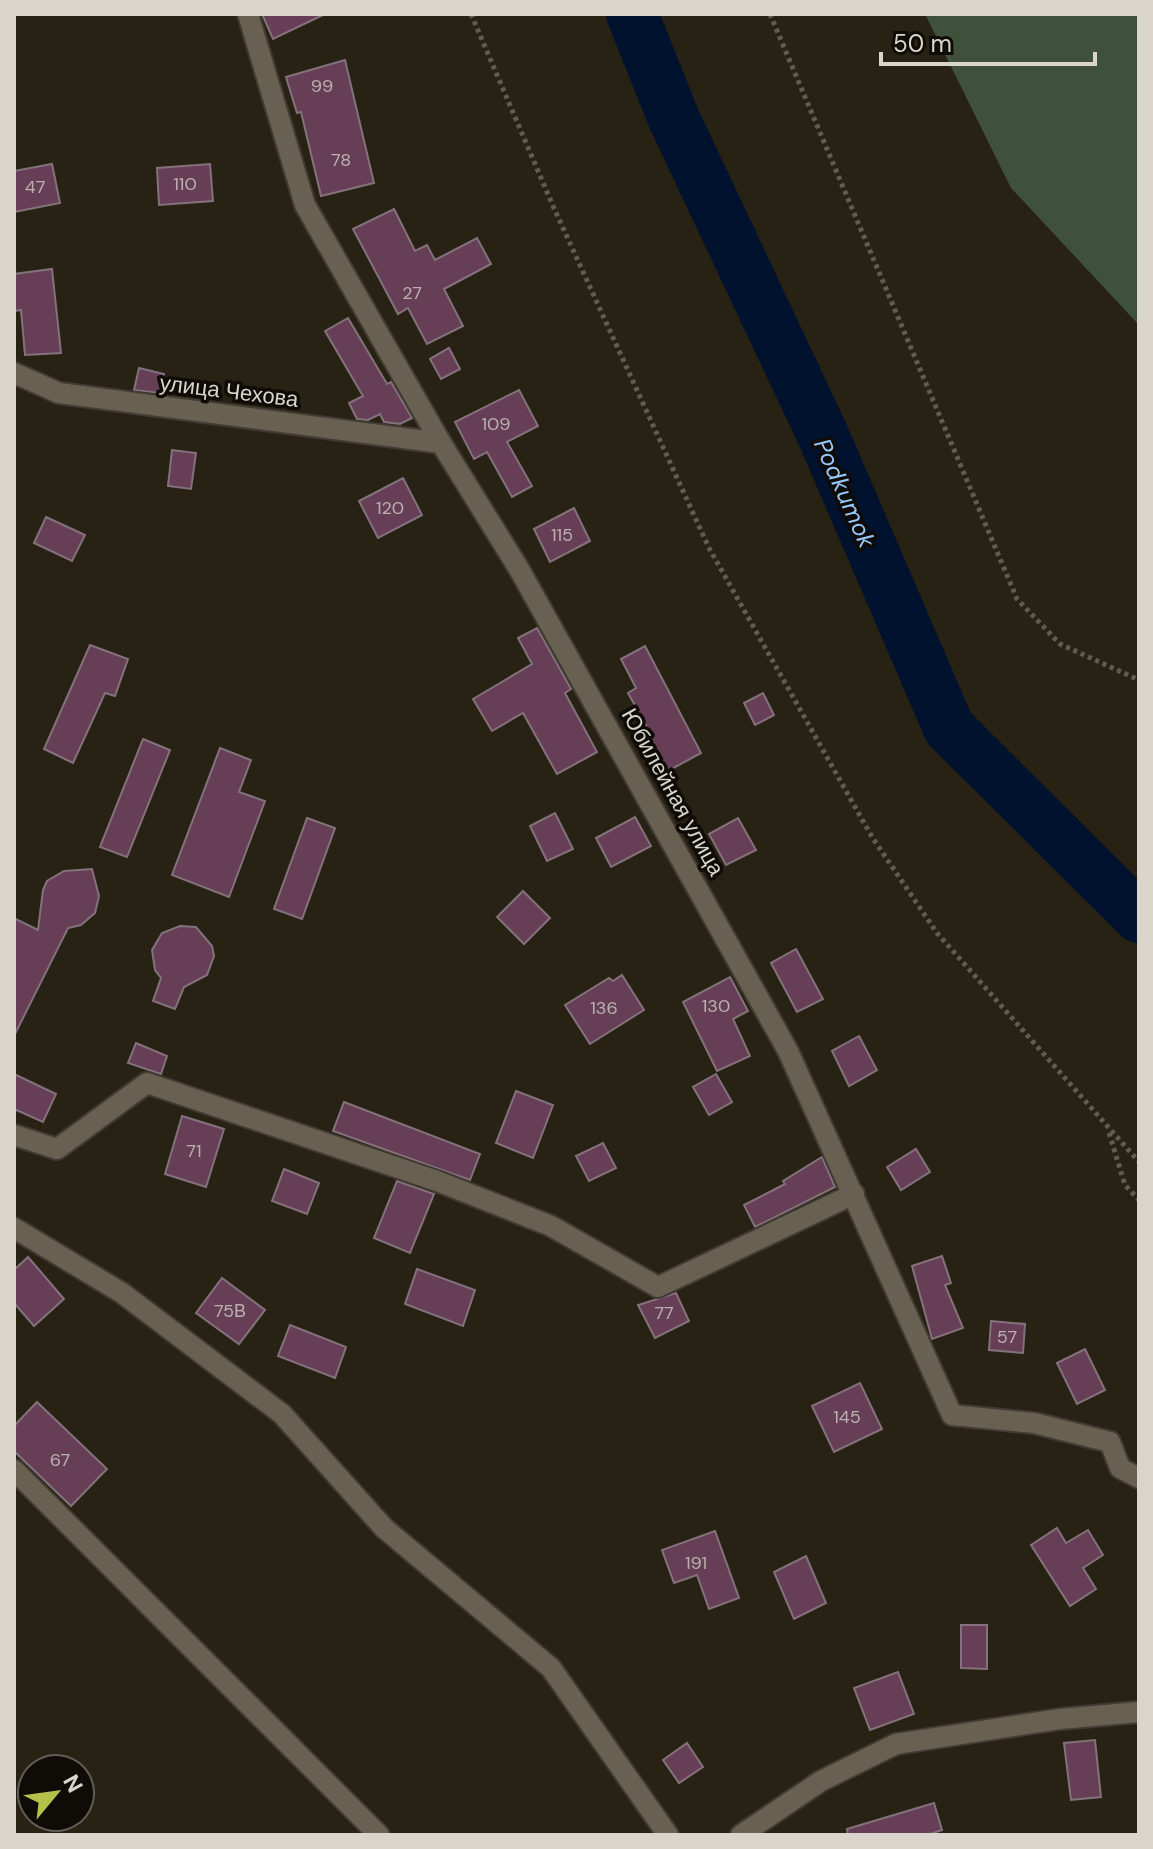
<svg xmlns="http://www.w3.org/2000/svg" width="1153" height="1849" font-family="'DM Sans',sans-serif">
	<rect width="100%" height="100%" fill="#282215"/>
	<path fill="#3f503b" d="M925,14H1139V325L1011,188Z"/>
	<g fill="none" stroke-linecap="round" stroke-linejoin="round">
		<path stroke="#00122d" stroke-width="52" d="M632,14L674,119L822,433L949,728L1139,917"/>
	</g>
	<g fill="#663f56" stroke="#83727b" stroke-width="2">
		<path d="M262,14H325L273,39Z"/>
		<path d="M345,60L374,183L321,196L301,112L297,113L286,77Z"/>
		<path d="M52,164L60,203L14,212V171Z"/>
		<path d="M210,164L213,201L159,205L157,168Z"/>
		<path d="M394,209L415,251L427,245L435,260L477,238L491,264L444,289L463,326L427,344L408,308L398,314L353,229Z"/>
		<path d="M52,269L61,353L25,355L21,310L14,311V274Z"/>
		<path d="M348,318L387,384L391,382L412,418L400,424L384,422L380,414L368,420L357,419L349,403L363,396L325,331Z"/>
		<path d="M449,348L460,369L441,379L430,359Z"/>
		<path d="M139,368L164,374L160,393L134,390Z"/>
		<path d="M519,390L538,426L507,442L532,486L512,497L487,452L474,459L455,422Z"/>
		<path d="M172,450L196,453L191,489L168,486Z"/>
		<path d="M403,478L422,515L378,538L359,501Z"/>
		<path d="M574,508L590,541L550,562L534,529Z"/>
		<path d="M46,517L85,535L72,561L34,543Z"/>
		<path d="M537,628L571,689L565,693L597,752L557,774L523,713L492,731L473,699L532,664L518,638Z"/>
		<path d="M90,645L128,659L115,696L105,693L73,763L44,749Z"/>
		<path d="M645,646L701,753L657,777L639,743L652,736L628,693L636,688L621,659Z"/>
		<path d="M763,693L774,715L755,725L744,703Z"/>
		<path d="M143,739L170,750L127,857L100,847Z"/>
		<path d="M220,748L251,760L239,792L265,801L229,897L172,875Z"/>
		<path d="M555,813L573,849L547,861L530,826Z"/>
		<path d="M635,817L651,846L611,867L596,838Z"/>
		<path d="M307,818L335,828L302,919L274,909Z"/>
		<path d="M738,818L756,850L726,865L709,834Z"/>
		<path d="M92,869L99,896L95,913L81,925L68,928L14,1036V918L38,930L43,890L47,881L64,871Z"/>
		<path d="M523,891L550,918L524,944L497,917Z"/>
		<path d="M180,926L196,927L212,946L214,956L207,975L184,987L175,1009L153,1001L161,978L155,970L152,950L162,933Z"/>
		<path d="M796,949L823,999L797,1012L771,963Z"/>
		<path d="M622,975L644,1010L590,1044L565,1005L609,978L613,981Z"/>
		<path d="M730,977L748,1011L733,1019L750,1056L717,1071L683,1002Z"/>
		<path d="M859,1036L877,1070L849,1086L832,1051Z"/>
		<path d="M136,1043L167,1056L161,1074L128,1063Z"/>
		<path d="M14,1074L56,1094L43,1122L14,1109Z"/>
		<path d="M716,1074L732,1102L709,1115L693,1087Z"/>
		<path d="M516,1091L553,1105L533,1158L496,1143Z"/>
		<path d="M344,1102L480,1154L470,1180L333,1131Z"/>
		<path d="M182,1116L224,1129L206,1187L165,1174Z"/>
		<path d="M603,1143L616,1168L589,1181L576,1156Z"/>
		<path d="M916,1149L930,1172L901,1190L887,1167Z"/>
		<path d="M822,1157L835,1187L755,1227L744,1205L785,1184L783,1181Z"/>
		<path d="M284,1169L319,1183L307,1214L272,1201Z"/>
		<path d="M397,1181L434,1194L410,1253L374,1238Z"/>
		<path d="M942,1256L951,1283L945,1285L963,1328L932,1339L912,1266Z"/>
		<path d="M28,1257L64,1299L34,1326L14,1303V1270Z"/>
		<path d="M417,1269L475,1290L463,1326L405,1304Z"/>
		<path d="M222,1278L265,1310L239,1344L196,1313Z"/>
		<path d="M676,1293L689,1321L655,1338L638,1305Z"/>
		<path d="M991,1321L1025,1324L1023,1353L989,1350Z"/>
		<path d="M290,1325L346,1347L335,1378L278,1356Z"/>
		<path d="M1085,1349L1105,1390L1077,1404L1057,1363Z"/>
		<path d="M860,1383L882,1429L834,1452L812,1406Z"/>
		<path d="M37,1402L107,1469L71,1506L14,1451V1426Z"/>
		<path d="M1057,1528L1066,1543L1088,1530L1103,1555L1083,1568L1096,1589L1070,1606L1031,1545Z"/>
		<path d="M715,1531L739,1598L709,1609L697,1575L674,1583L662,1550Z"/>
		<path d="M806,1556L826,1603L794,1619L774,1572Z"/>
		<path d="M961,1625H987V1669L961,1668Z"/>
		<path d="M898,1672L914,1714L870,1730L854,1688Z"/>
		<path d="M1095,1740L1101,1797L1071,1800L1064,1743Z"/>
		<path d="M687,1743L703,1767L679,1783L663,1760Z"/>
		<path d="M934,1803L942,1830L927,1835H848L847,1829Z"/>
	</g>
	<g fill="none" stroke-linecap="round" stroke-linejoin="round">
		<g stroke="#413b33" stroke-width="24">
			<g id="street">
				<path d="M248,14L305,205L441,443L519,569L788,1051L952,1415L1034,1423L1110,1442L1120,1468L1139,1478"/>
				<path d="M14,373L59,393L441,443"/>
				<path d="M14,1135L57,1149L147,1083L437,1181L551,1226L658,1287L854,1194"/>
				<path d="M14,1228L122,1293L282,1414L384,1528L551,1668L668,1835"/>
				<path d="M14,1470L379,1835"/>
				<path d="M741,1835L821,1781L896,1744L1060,1719L1139,1712"/>
			</g>
		</g>
		<g stroke="#615c50" stroke-width="5" stroke-dasharray="4 4" stroke-linecap="butt">
			<path d="M471,14L553,206L709,548L872,837L937,933L1139,1162"/>
			<path d="M770,14L1017,599L1060,644L1139,680"/>
			<path d="M1109,1133L1125,1185L1139,1200"/>
		</g>
		<use href="#street" stroke="#686152" stroke-width="20"/>
	</g>
	<g text-anchor="middle" dominant-baseline="central" stroke-width="7" stroke-linejoin="round" paint-order="stroke">
		<g font-size="18" fill="#bcb0af">
			<text x="322" y="86">99</text>
			<text x="341" y="160">78</text>
			<text x="185" y="184">110</text>
			<text x="35" y="187">47</text>
			<text x="412" y="293">27</text>
			<text x="496" y="424">109</text>
			<text x="390" y="508">120</text>
			<text x="562" y="535">115</text>
			<text x="716" y="1006">130</text>
			<text x="604" y="1008">136</text>
			<text x="194" y="1151">71</text>
			<text x="230" y="1311">75В</text>
			<text x="664" y="1313">77</text>
			<text x="1007" y="1337">57</text>
			<text x="847" y="1417">145</text>
			<text x="60" y="1460">67</text>
			<text x="696" y="1563">191</text>
		</g>
		<g font-size="22" fill="#d9d5cd" stroke="#0f0c07">
			<text transform="translate(229 391) rotate(7)">улица Чехова</text>
			<text transform="translate(673 792) rotate(61)">Юбилейная улица</text>
		</g>
		<g font-size="24" font-style="italic" fill="#96c8ff" stroke="#0f0c07">
			<text transform="translate(845 493) rotate(66)">Podkumok</text>
		</g>
	</g>
	<rect width="1153" height="1849" fill="none" stroke="#d9d5cd" stroke-width="32"/>
	<g transform="translate(56 1793) rotate(61)"><circle r="38" fill="#0f0c07" stroke="#605c56" stroke-width="2"/>
	<path d="M0-6L14 30L0 20L-14 30Z" fill="#b4c24a"/>
	<text y="-12" font-size="22" font-weight="bold" text-anchor="middle" fill="#d9d5cd">N</text>
	</g>
	<path d="M881 52v12h214v-12" fill="none" stroke="#d9d5cd" stroke-width="4"/>
	<text x="893" y="52" font-size="24" fill="#d9d5cd" stroke="#0f0c07" stroke-width="6" paint-order="stroke">50 m</text>
</svg>
